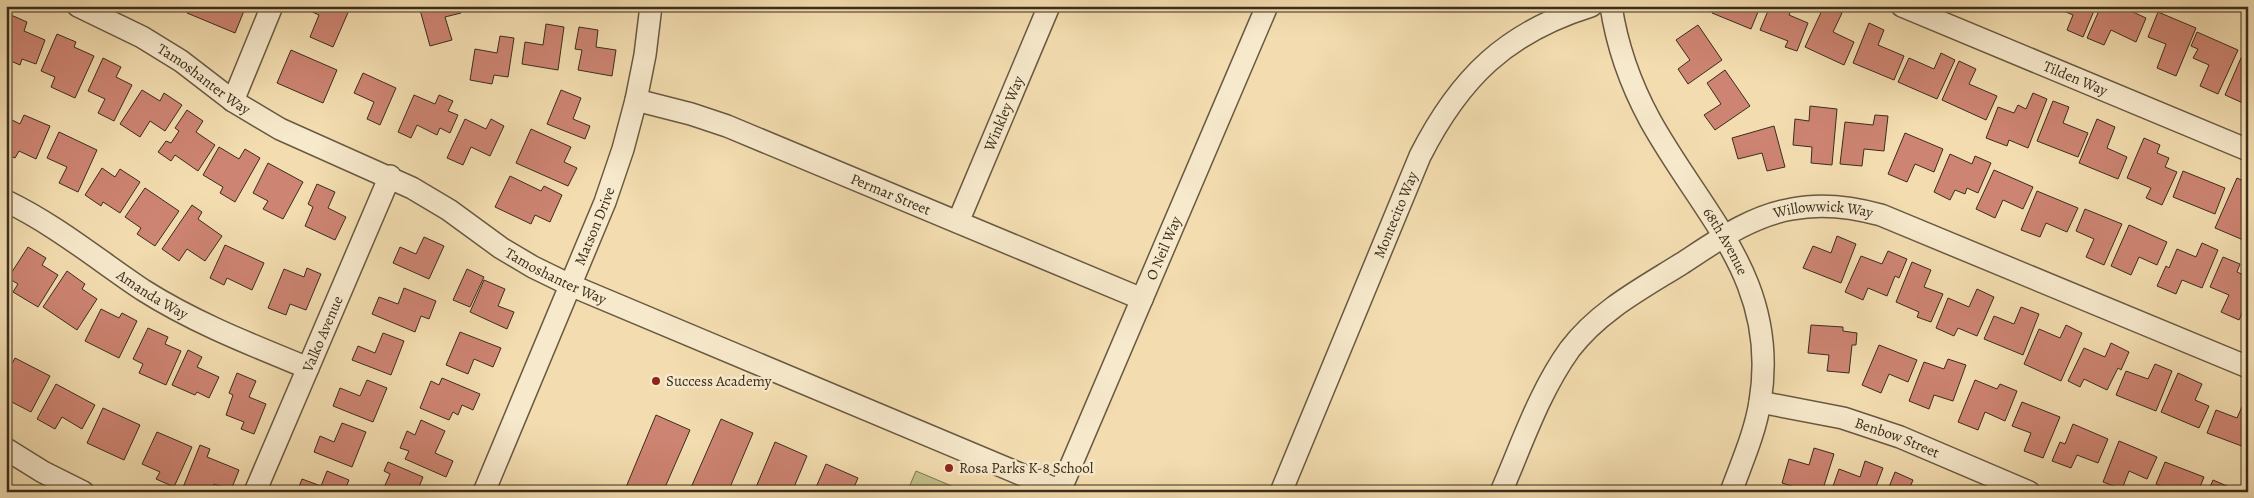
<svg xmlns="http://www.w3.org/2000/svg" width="2254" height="498" font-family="Alegreya,serif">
	<rect width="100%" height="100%" fill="#f3ddb0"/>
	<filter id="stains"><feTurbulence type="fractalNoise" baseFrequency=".004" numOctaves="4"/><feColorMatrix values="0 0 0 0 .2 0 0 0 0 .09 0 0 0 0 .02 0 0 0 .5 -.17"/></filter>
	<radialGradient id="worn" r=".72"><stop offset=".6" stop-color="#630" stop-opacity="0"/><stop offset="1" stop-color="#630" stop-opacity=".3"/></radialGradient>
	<path fill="#c1bf87" stroke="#7e7652" d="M916,471L966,492H907Z"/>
	<g fill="#cd8472" stroke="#3b2d1c">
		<path d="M190,6H246L235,33L187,13Z"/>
		<path d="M312,6H346L350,8L333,47L310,37L319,15L310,11Z"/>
		<path d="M434,6H459L461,13L445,17L452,40L430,46L420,10Z"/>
		<path d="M1714,6H1759L1760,7L1751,29L1712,13Z"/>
		<path d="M1770,6H1793L1789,15L1808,23L1797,51L1785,47L1788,41L1760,30Z"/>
		<path d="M1824,6L1842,13L1833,32L1854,42L1844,65L1805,47Z"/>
		<path d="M2052,6H2096L2083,37L2067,30L2073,15Z"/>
		<path d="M2101,6H2120L2146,18L2136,42L2111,30L2104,45L2087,38Z"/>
		<path d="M2228,6H2248V15Z"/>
		<path d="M2158,12L2196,28L2176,76L2157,68L2166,44L2148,37Z"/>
		<path d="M11,15L27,22L24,31L45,40L36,64L22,59L20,65L6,59V26Z"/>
		<path d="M1869,23L1884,30L1878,45L1904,56L1894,80L1853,63Z"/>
		<path d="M546,24L564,27L558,70L522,64L525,42L543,45Z"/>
		<path d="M1698,25L1722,60L1688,84L1678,69L1690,60L1676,40Z"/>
		<path d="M579,27L598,30L596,47L616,50L612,76L578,70L582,50L575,49Z"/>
		<path d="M2197,32L2238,50L2218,94L2200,86L2209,65L2193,58L2198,49L2191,46Z"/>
		<path d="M57,34L76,42L74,47L94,56L75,98L51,87L55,77L41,71Z"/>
		<path d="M500,36L514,38L508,77L494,75L492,84L470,80L475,49L497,53Z"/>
		<path d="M291,50L337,70L323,103L277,83Z"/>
		<path d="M1941,53L1955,60L1937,99L1898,82L1909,58L1934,69Z"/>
		<path d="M103,58L121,67L116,77L132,85L114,121L98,113L105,99L88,91Z"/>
		<path d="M2241,58L2248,61V93L2243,103L2225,95Z"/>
		<path d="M1959,61L1976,69L1969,84L1997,96L1986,120L1942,100Z"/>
		<path d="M1725,70L1750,106L1715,130L1704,115L1721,104L1707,83Z"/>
		<path d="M363,73L396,88L380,125L367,119L374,102L354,93Z"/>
		<path d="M142,90L160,101L164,93L182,105L165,131L150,121L140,137L120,124Z"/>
		<path d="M561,90L581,98L573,119L590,126L585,139L547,124Z"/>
		<path d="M2033,93L2047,99L2028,148L2009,140L2007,146L1986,138L1998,107L2014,113L2018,105L2026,109Z"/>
		<path d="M414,95L435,104L439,95L453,101L448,111L458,115L450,133L440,128L437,135L417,125L411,138L398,132Z"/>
		<path d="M2053,101L2069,107L2063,123L2088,133L2078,157L2037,141Z"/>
		<path d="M1810,106L1837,109L1832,165L1811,163L1812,147L1793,145L1795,119L1809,121Z"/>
		<path d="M187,110L203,121L196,132L215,145L198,171L175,155L171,161L158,152L166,141L171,143L179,131L175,128Z"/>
		<path d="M24,115L50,126L36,159L19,151L15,158L6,154V129L10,119L20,124Z"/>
		<path d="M1875,115L1888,116L1884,151L1864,149L1862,166L1840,164L1845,122L1873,125Z"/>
		<path d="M465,119L486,129L491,119L504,126L490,156L471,147L463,165L447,158Z"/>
		<path d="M2097,119L2115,127L2107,148L2127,157L2118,179L2079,163Z"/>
		<path d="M1774,126L1785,167L1767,171L1762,153L1738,159L1732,138Z"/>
		<path d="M531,129L571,147L564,162L577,168L568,186L516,163Z"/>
		<path d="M59,132L97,150L78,192L59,183L67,167L47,158Z"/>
		<path d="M1905,133L1943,149L1934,172L1915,164L1907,182L1888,174Z"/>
		<path d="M2144,138L2160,145L2157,153L2169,158L2165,167L2177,172L2162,205L2146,198L2151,188L2127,178Z"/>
		<path d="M219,147L239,159L245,149L260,158L235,202L220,193L223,187L203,175Z"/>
		<path d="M1950,154L1972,164L1975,156L1991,163L1978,193L1967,188L1965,194L1955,190L1950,200L1934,192Z"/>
		<path d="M268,163L303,182L283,219L263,209L268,201L253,193Z"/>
		<path d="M102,168L115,177L120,169L140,182L120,213L103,202L101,206L85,195Z"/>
		<path d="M1994,170L2033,187L2023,209L2003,200L1995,218L1976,209Z"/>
		<path d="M2183,171L2225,188L2215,214L2173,197Z"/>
		<path d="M510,176L541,191L544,186L562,195L550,222L535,215L531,224L495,207Z"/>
		<path d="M2237,178L2248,183V242L2215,228Z"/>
		<path d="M317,184L335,192L328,208L346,217L335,240L305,226L313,207L308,204Z"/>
		<path d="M145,188L179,211L155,246L137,234L141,228L125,217Z"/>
		<path d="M2037,191L2078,208L2067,232L2046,223L2040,237L2021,230Z"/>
		<path d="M192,205L202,212L198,219L222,236L205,261L187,249L179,261L162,249Z"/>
		<path d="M2085,209L2122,224L2104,265L2086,257L2094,239L2076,231Z"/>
		<path d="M2129,225L2167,242L2157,265L2139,257L2131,275L2111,266Z"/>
		<path d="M1837,236L1856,244L1841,283L1803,268L1813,246L1831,253Z"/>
		<path d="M424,237L444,246L429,279L393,263L400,247L416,254Z"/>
		<path d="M2202,243L2218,250L2202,288L2182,280L2176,294L2157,286L2166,266L2169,268L2177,249L2196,257Z"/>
		<path d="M225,245L264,263L252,290L227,278L224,285L210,278Z"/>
		<path d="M28,247L46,258L42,265L58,275L38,307L13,292L18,284L8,278Z"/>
		<path d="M1888,251L1907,259L1899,278L1895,276L1887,296L1868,288L1863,300L1845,292L1861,256L1882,264Z"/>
		<path d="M2223,257L2240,264L2237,272L2248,277V300L2239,320L2221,312L2229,295L2210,287Z"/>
		<path d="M1912,262L1931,270L1924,287L1943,294L1931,322L1917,317L1919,312L1896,302Z"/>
		<path d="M307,268L321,274L306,310L290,304L286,315L268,308L284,269L304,277Z"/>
		<path d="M467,269L484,277L470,307L453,300Z"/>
		<path d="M67,271L85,284L82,289L97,299L77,330L43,307Z"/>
		<path d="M484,280L505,289L498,306L514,312L507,329L470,312Z"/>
		<path d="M404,288L436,301L429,319L421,316L415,332L372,314L379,297L398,304Z"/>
		<path d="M1977,289L1994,297L1977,336L1958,328L1954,336L1936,328L1948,298L1969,307Z"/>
		<path d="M2021,307L2039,314L2023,355L1984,339L1994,316L2014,324Z"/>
		<path d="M101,309L119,318L122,313L137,321L119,358L85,341Z"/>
		<path d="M1811,325L1843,327V331L1857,333L1856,345H1852L1849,373L1827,371L1829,355L1808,353Z"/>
		<path d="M2066,325L2082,333L2061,381L2024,364L2039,329L2060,338Z"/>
		<path d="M148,328L168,337L165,344L181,351L166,385L139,373L143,364L133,359Z"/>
		<path d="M460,332L501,348L493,367L474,359L468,374L446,365Z"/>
		<path d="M383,333L404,341L391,375L352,360L358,346L375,353Z"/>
		<path d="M2111,343L2129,352L2121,370L2118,368L2107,390L2084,379L2080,387L2068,381L2084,348L2105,357Z"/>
		<path d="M1879,345L1917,360L1908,382L1889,374L1881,393L1862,385Z"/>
		<path d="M188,350L202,357L197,367L219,377L209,398L197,392L195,395L172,385Z"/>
		<path d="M15,358L50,376L31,412L6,399V375Z"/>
		<path d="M1948,359L1966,365L1953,401L1934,395L1929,409L1909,401L1924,362L1944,369Z"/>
		<path d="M2155,364L2172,371L2156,411L2116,395L2126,371L2148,379Z"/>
		<path d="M237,373L256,381L249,397L266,404L254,434L241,429L244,422L226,415L233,395L229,393Z"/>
		<path d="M2178,373L2202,384L2195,400L2209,406L2199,428L2161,412Z"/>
		<path d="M442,378L480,394L473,410L462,405L458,415L453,412L449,420L420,408L431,381L439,385Z"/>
		<path d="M367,380L387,388L373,422L333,406L340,388L360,396Z"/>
		<path d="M1975,380L1997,389L2000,384L2017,391L2005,421L1985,412L1978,430L1958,422Z"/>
		<path d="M56,384L95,405L82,429L62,417L55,429L37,419Z"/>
		<path d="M2245,400L2248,401L2247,448L2207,433L2216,410L2237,418Z"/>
		<path d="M2022,402L2060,417L2043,458L2024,451L2031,433L2012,426Z"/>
		<path d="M103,408L140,425L124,460L87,443Z"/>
		<path d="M656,415L690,430L663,492H624Z"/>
		<path d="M721,419L753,433L728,492H689Z"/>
		<path d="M421,420L445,431L435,453L453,461L446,477L405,459L409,451L400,448L407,431L415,435Z"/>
		<path d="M342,423L366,432L352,467L314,452L320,436L334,442Z"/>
		<path d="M2073,424L2108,439L2098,463L2077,455L2071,468L2052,461L2060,442L2065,444Z"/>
		<path d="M157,432L192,447L174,487L156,479L160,472L142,464Z"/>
		<path d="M2119,441L2157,457L2147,479L2129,471L2122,489L2103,482Z"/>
		<path d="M775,442L807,456L792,492H754Z"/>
		<path d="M200,445L210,449L207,457L239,470L231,490L214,484L211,492L182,490Z"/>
		<path d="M1814,448L1834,454L1822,492H1811L1782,483L1789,459L1809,465Z"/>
		<path d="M1865,461L1883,468L1874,492H1831L1839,469L1860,477Z"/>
		<path d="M388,462L423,477L417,492H382L390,474L384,471Z"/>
		<path d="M2165,462L2204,477L2198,492H2175L2156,484Z"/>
		<path d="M826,464L858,478L852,492H814Z"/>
		<path d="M327,471L349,480L344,492H297L302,479L321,486Z"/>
		<path d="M1895,472L1913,480L1908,492H1887Z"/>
		<path d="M2213,480L2241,492H2208Z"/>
	</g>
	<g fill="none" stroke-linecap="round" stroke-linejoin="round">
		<g stroke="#695941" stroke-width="24">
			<g id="minor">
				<path id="s1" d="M78,6L142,37L181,61L233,101L280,129L412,188L449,210L501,248L533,267L570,285L1063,492"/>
				<path id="s2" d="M1611,6C1617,46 1631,85 1650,120C1703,216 1780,280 1760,402C1755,433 1742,462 1731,492"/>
				<path id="s3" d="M1902,6L2248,150"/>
				<path id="s4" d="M636,100L691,114L727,126L1142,299"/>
				<path d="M233,101L272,6"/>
				<path id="s5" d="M6,201C56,225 98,260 143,290C195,323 252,345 308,368"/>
				<path id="s6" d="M958,222L1049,6"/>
				<path id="s7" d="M1760,402L1843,418L1900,437L2029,492"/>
				<path d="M6,449L43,472L83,492"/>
				<path id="s8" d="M1060,491L1267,6"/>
				<path id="s9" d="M255,492L390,176"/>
				<path id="s10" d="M484,492L605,202L623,149L636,100L645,55L651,6"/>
				<path id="s11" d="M1281,492L1420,156C1460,77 1507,32 1591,6"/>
				<path id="s12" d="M1501,492C1522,444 1539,392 1570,349C1599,311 1641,289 1681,264C1715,242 1750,216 1792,209C1822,203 1852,207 1881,215L2248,367"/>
			</g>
		</g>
		<use href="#minor" stroke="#f7e9cc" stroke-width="21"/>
	</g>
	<g fill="#8f2418" stroke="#f7e9cc" stroke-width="2">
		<circle cx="656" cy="381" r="5"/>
		<circle cx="949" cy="468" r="5"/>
	</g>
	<g text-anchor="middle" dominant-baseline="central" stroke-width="5" stroke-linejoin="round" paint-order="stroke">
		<g font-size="15" fill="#3b2d1c" stroke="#f7e9cc">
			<text stroke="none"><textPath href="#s3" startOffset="188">Tilden Way</textPath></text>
			<text stroke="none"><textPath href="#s1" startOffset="146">Tamoshanter Way</textPath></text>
			<text stroke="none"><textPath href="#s6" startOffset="118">Winkley Way</textPath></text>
			<text stroke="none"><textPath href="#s4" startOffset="272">Permar Street</textPath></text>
			<text stroke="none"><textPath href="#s11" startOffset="300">Montecito Way</textPath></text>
			<text stroke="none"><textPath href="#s12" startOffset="456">Willowwick Way</textPath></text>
			<text stroke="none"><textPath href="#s10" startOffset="288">Matson Drive</textPath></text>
			<text stroke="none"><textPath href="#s2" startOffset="264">68th Avenue</textPath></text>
			<text stroke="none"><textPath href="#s8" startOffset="264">O Neil Way</textPath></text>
			<text stroke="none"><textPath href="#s1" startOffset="551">Tamoshanter Way</textPath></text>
			<text stroke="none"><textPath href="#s5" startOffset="174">Amanda Way</textPath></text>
			<text stroke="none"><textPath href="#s9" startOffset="172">Valko Avenue</textPath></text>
			<text stroke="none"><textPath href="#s7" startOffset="142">Benbow Street</textPath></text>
		</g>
		<g font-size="15" fill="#3b2d1c" stroke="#f7e9cc" text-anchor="start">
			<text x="666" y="381">Success Academy</text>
			<text x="959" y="468">Rosa Parks K-8 School</text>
		</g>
	</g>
	<rect width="2254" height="498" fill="none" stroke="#f3ddb0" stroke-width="25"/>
	<rect x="8" y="8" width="2239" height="483" fill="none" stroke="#3b2d1c" stroke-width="2.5"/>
	<rect x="12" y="12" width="2229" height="473" fill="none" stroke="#3b2d1c"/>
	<rect width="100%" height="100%" filter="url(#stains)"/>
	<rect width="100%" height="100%" fill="url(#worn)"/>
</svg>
